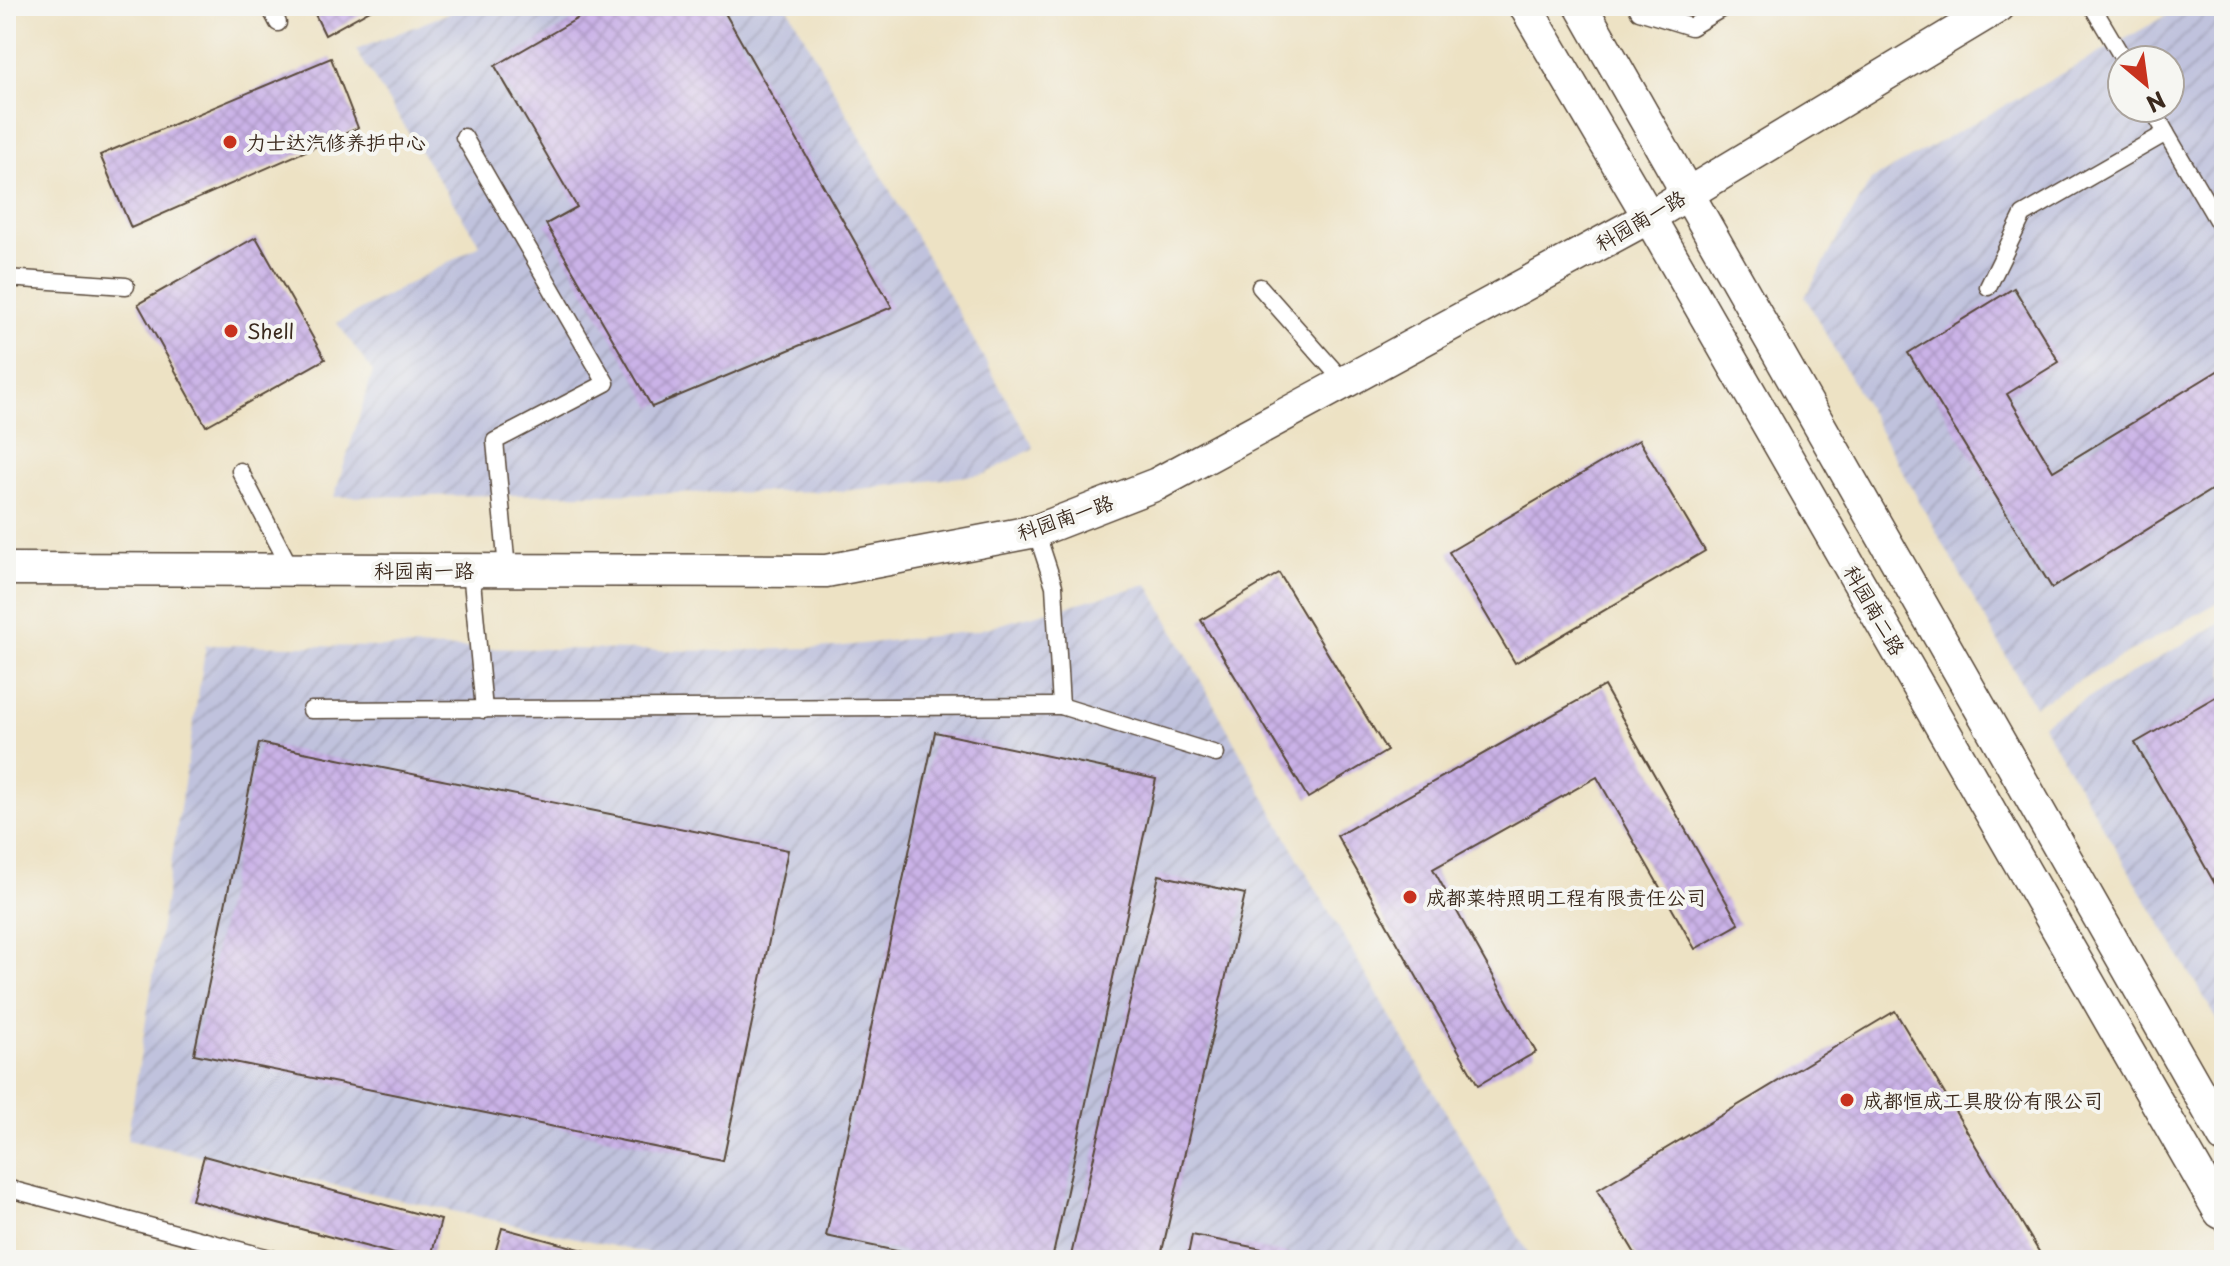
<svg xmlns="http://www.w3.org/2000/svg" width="2230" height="1266" font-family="'Playpen Sans','LXGW WenKai TC',sans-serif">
	<defs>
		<pattern id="industrial-furrows" width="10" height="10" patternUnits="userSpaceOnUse" patternTransform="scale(2)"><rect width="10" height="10" fill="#c0c2dd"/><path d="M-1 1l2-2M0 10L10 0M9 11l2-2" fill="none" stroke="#a6a7bd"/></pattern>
		<pattern id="building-cross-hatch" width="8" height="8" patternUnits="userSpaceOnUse" patternTransform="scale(2)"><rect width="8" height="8" fill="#cab2e7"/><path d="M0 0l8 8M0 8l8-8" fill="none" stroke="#ae99c6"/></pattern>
	</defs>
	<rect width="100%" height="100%" fill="#f6f6f2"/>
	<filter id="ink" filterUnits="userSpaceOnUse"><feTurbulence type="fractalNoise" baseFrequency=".0125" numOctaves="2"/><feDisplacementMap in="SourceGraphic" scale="16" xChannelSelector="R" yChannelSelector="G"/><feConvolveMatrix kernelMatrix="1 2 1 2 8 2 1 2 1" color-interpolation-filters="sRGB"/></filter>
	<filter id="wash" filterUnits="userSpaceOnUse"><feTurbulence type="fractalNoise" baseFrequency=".006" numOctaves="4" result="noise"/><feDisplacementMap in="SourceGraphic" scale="32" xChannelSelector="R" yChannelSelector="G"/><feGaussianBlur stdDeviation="1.8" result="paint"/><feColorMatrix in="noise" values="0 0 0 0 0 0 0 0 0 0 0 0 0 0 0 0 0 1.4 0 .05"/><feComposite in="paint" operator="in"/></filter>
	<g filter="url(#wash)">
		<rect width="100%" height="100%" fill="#ede2c4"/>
		<g fill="url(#industrial-furrows)" fill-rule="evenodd">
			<path d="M467,6H787L1034,448L985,474L843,491L334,497L373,372L337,323L480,245L356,50Z"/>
			<path d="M2184,6H2224V599L2034,706L1805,297L1871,180ZM2122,60H2170V108H2122Z"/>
			<path d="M1148,584L1298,858L1532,1260H677L127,1140L206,645L727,651L836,647L975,631Z"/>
			<path d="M2224,621V1031L2042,724Z"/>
		</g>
		<g id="blocks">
			<g fill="url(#building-cross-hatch)">
				<path d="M311,6H377L325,35Z"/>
				<path d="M599,6H721L892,307L652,407L546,224L577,207L495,66Z"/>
				<path d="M331,58L358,128L131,228L100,155Z"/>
				<path d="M256,237L325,359L206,426L138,304Z"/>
				<path d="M2014,288L2059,362L2007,394L2053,471L2224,367V482L2052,588L1908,353Z"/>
				<path d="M1639,440L1705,551L1515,663L1449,552Z"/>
				<path d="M1279,573L1387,751L1308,798L1201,620Z"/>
				<path d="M1604,686L1739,924L1695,949L1597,777L1433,869L1536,1052L1478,1085L1337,836Z"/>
				<path d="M2224,692V900L2135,743Z"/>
				<path d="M935,732L1156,779L1052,1260H939L826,1236Z"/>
				<path d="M259,743L788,850L723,1161L194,1054Z"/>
				<path d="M1159,875L1245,894L1160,1260H1070Z"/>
				<path d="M1895,1011L2044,1260H1639L1597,1190Z"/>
				<path d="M204,1156L441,1220L430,1260H417L192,1200Z"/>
				<path d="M502,1228L617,1259L616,1260H493Z"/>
				<path d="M1192,1235L1313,1259V1260H1187Z"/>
			</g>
		</g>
	</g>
	<g filter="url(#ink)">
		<use href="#blocks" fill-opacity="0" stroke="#564637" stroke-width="2"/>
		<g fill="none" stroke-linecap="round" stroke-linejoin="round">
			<g stroke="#564637" stroke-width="19">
				<g id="service">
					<path d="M269,6L278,23"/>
					<path d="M1636,6L1639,11L1691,27L1726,6"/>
					<path d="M2092,6L2124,60"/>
					<path d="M2166,133L2224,232"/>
					<path d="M464,137L606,383L495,441L507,569"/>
					<path d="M6,278L126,286"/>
					<path d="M1260,287L1345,383"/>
					<path d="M1988,287L2023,215L2166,133L2152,108"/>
					<path d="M240,471L291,569"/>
					<path d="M1036,531L1054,586L1061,706L1216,754"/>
					<path d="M471,570L484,710"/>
					<path d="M311,710L1061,706"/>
					<path d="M6,1188L277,1260"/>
				</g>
			</g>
			<g stroke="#564637" stroke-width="35">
				<g id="minor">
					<path d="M1525,6L1649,217L2220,1212L2224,1214"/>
					<path d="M1581,6L2224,1137"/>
					<path d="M6,569L826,571L1036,531L1157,484L1649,217L1999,6"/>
				</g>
			</g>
			<use href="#service" stroke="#fff" stroke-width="16"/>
			<use href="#minor" stroke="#fff" stroke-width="32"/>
		</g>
	</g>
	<g fill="#c8321e" stroke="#f6f6f2" stroke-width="3">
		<circle cx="230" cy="142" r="8"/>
		<circle cx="231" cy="331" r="8"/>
		<circle cx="1410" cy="897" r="8"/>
		<circle cx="1847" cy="1100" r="8"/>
	</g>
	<g text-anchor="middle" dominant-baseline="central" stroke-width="8" stroke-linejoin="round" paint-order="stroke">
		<g font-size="20" fill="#3b2a1e" stroke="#f6f6f2" text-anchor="start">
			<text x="246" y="142">力士达汽修养护中心</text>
			<text x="247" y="331">Shell</text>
			<text x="1426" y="897">成都莱特照明工程有限责任公司</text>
			<text x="1863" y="1100">成都恒成工具股份有限公司</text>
		</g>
		<g font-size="20" fill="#3b2a1e" stroke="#f6f6f2">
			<text transform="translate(1640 220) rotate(-30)">科园南一路</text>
			<text transform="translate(1065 517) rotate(-19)">科园南一路</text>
			<text x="424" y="570">科园南一路</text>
			<text transform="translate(1875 610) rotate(60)">科园南二路</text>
		</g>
	</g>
	<rect width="2230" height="1266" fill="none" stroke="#f6f6f2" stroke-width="32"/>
	<g transform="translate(2146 84) rotate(151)"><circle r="38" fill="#f6f6f2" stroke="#aba49d" stroke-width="2"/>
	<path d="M0-6L14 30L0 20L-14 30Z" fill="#c8321e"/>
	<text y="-12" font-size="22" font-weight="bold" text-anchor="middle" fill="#3b2a1e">N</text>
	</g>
</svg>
